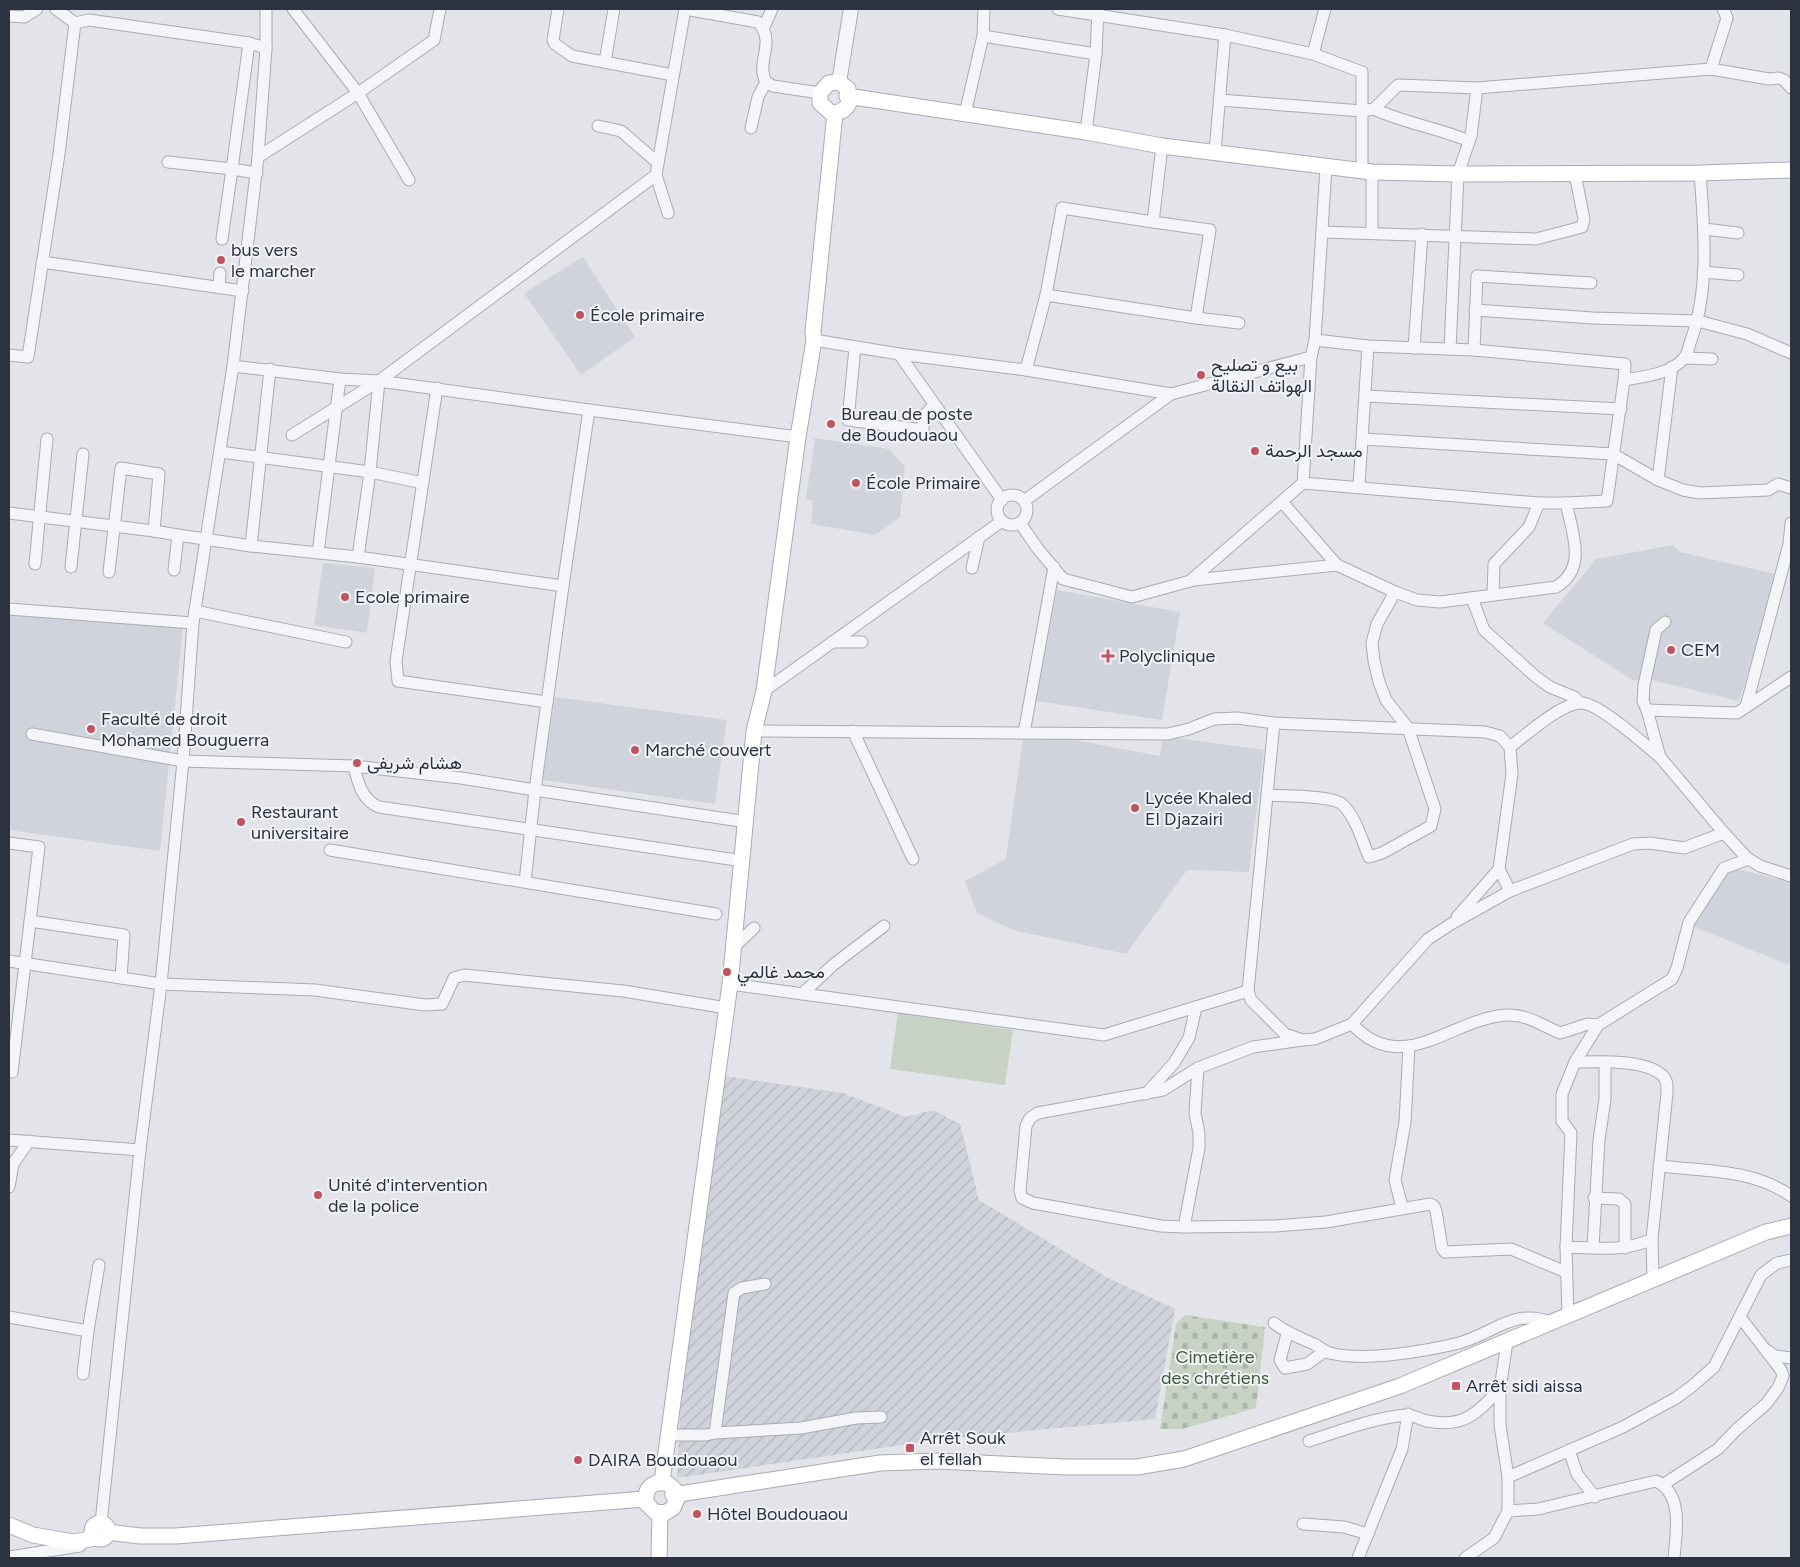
<svg xmlns="http://www.w3.org/2000/svg" width="1800" height="1567" font-family="Figtree,Vazirmatn,sans-serif">
	<defs>
		<pattern id="industrial-furrows" width="10" height="10" patternUnits="userSpaceOnUse" patternTransform="scale(1.25)"><rect width="10" height="10" fill="#d0d3db"/><path d="M-1 1l2-2M0 10L10 0M9 11l2-2" fill="none" stroke="#b3b6bd"/></pattern>
		<pattern id="cemetery-stones" width="16" height="16" patternUnits="userSpaceOnUse" patternTransform="scale(1.25)"><rect width="16" height="16" fill="#c7d2c4"/><path d="M2 7V4a2 2 0 0 1 4 0v3zM10 15v-3a2 2 0 0 1 4 0v3z" fill="#abb5a9"/></pattern>
	</defs>
	<rect width="100%" height="100%" fill="#e2e4e9"/>
	<g fill="#d0d3db">
		<path d="M583,257L635,337L581,375L524,293Z"/>
		<path d="M815,438L889,449L905,467L900,517L875,535L811,524L813,501L806,499Z"/>
		<path d="M1673,545L1680,552L1780,575L1739,701L1643,678L1634,681L1543,623L1596,559Z"/>
		<path d="M323,563L375,568L367,633L314,625Z"/>
		<path d="M1057,590L1180,612L1162,720L1036,701Z"/>
		<path d="M9,614L183,628L160,851L9,830Z"/>
		<path d="M555,697L727,720L715,804L543,780Z"/>
		<path d="M1048,735L1160,756L1163,736L1264,750L1249,872L1187,870L1126,954L1013,930L977,913L965,881L1006,859L1023,738Z"/>
		<path d="M1730,867L1791,883V966L1692,926Z"/>
	</g>
	<path fill="url(#industrial-furrows)" d="M723,1076L843,1093L906,1117L933,1110L960,1124L979,1200L1110,1279L1175,1309L1155,1419L943,1439L677,1478L680,1412Z"/>
	<path fill="url(#cemetery-stones)" d="M1185,1315L1265,1327L1256,1408L1182,1429H1160L1176,1324Z"/>
	<path fill="#c7d2c4" d="M898,1013L1013,1030L1005,1085L890,1069Z"/>
	<g fill="none" stroke-linecap="round" stroke-linejoin="round">
		<g stroke="#a8abb3" stroke-width="13">
			<g id="minor">
				<path d="M56,9L75,23"/>
				<path d="M293,9L358,93L434,40L440,9"/>
				<path d="M558,9L553,40L555,44L572,56L673,75"/>
				<path d="M1058,9L1225,35L1313,54"/>
				<path d="M1325,9L1313,54L1362,72V171"/>
				<path d="M9,16L24,17L37,9"/>
				<path d="M764,27L772,9"/>
				<path d="M983,36L1096,54"/>
				<path d="M605,62L614,9"/>
				<path d="M1711,69L1727,18L1723,9"/>
				<path d="M1220,100L1362,111L1374,109L1398,85L1477,88L1711,69L1769,79L1779,78L1784,80L1791,88"/>
				<path d="M1374,109C1404,123 1438,128 1469,141"/>
				<path d="M965,114L983,36L984,9"/>
				<path d="M598,126L621,131L658,163"/>
				<path d="M751,128L758,97L766,82"/>
				<path d="M1086,132L1096,54L1098,9"/>
				<path d="M1215,152L1225,35"/>
				<path d="M258,157L358,93L409,180"/>
				<path d="M168,162L232,169L249,43"/>
				<path d="M1372,172V233"/>
				<path d="M668,213L656,175L685,9L758,22C777,43 755,61 766,82L773,86L820,93"/>
				<path d="M1704,229L1738,233"/>
				<path d="M1323,232L1536,239L1582,227L1584,219L1575,174"/>
				<path d="M222,239L232,169L257,173"/>
				<path d="M42,262L243,291"/>
				<path d="M1703,272L1738,275"/>
				<path d="M219,287L220,273"/>
				<path d="M1046,295L1196,318L1210,230L1153,222"/>
				<path d="M1475,310L1593,318L1698,321L1747,334L1791,353"/>
				<path d="M1196,318L1239,323"/>
				<path d="M814,340L899,354L1026,370L1171,394"/>
				<path d="M1315,340L1368,346L1474,350L1625,364L1624,380C1642,377 1672,374 1684,358C1688,354 1689,345 1691,340C1710,288 1704,227 1700,173"/>
				<path d="M855,347L848,420L923,430"/>
				<path d="M1414,348L1422,234"/>
				<path d="M1450,349L1458,174L1471,136L1477,88"/>
				<path d="M1474,350L1477,276L1591,283"/>
				<path d="M899,354L1002,500"/>
				<path d="M9,355L28,357L59,154L75,23L89,20L249,43L266,48"/>
				<path d="M1685,358L1712,359"/>
				<path d="M233,366L340,379L379,381L589,410"/>
				<path d="M1672,367L1658,480L1683,490L1700,493L1768,490L1778,484L1791,488"/>
				<path d="M1026,370L1046,295L1062,208L1153,222L1162,146"/>
				<path d="M437,388L396,661L398,681L547,702"/>
				<path d="M1366,396L1621,409"/>
				<path d="M923,433V417L934,405"/>
				<path d="M292,435L379,381L656,175"/>
				<path d="M1363,439L1613,454L1658,480"/>
				<path d="M220,452L370,472L423,483"/>
				<path d="M1303,483L1539,503H1566"/>
				<path d="M1359,486L1368,346"/>
				<circle cx="1012" cy="510" r="15"/>
				<path d="M1024,501L1171,394L1311,357"/>
				<path d="M1283,503L1337,565"/>
				<path d="M9,513L154,531"/>
				<path d="M1020,523L1038,549L1063,579L1132,597L1194,580L1337,565L1395,592"/>
				<path d="M178,535L251,546L358,557L563,586L535,790L747,822"/>
				<path d="M251,546L270,369"/>
				<path d="M318,553L340,379"/>
				<path d="M358,557L370,472L379,381"/>
				<path d="M35,564L47,439"/>
				<path d="M71,567L83,454"/>
				<path d="M972,568L979,537"/>
				<path d="M109,572L121,468L159,474L154,531L178,535L174,570"/>
				<path d="M1190,581L1303,483L1311,357L1315,340L1326,168"/>
				<path d="M563,586L589,410L798,437"/>
				<path d="M1493,594L1494,564L1529,527L1539,503"/>
				<path d="M1472,598L1484,630L1536,677L1550,687L1574,697L1579,702"/>
				<path d="M9,609L193,623"/>
				<path d="M195,611L346,642"/>
				<path d="M833,642H862"/>
				<path d="M1791,677L1737,713L1647,710L1660,757L1724,833L1747,858L1760,866L1791,876"/>
				<path d="M764,691L1002,521"/>
				<path d="M1746,707L1789,544L1791,523"/>
				<path d="M1647,710L1643,701L1644,685L1656,630L1665,622"/>
				<path d="M1274,723L1248,991L1251,1000L1285,1034L1302,1040L1315,1039L1352,1024L1428,939L1451,924L1510,891L1633,844L1650,843L1684,848L1724,833"/>
				<path d="M754,731L1168,734L1189,729L1214,719L1237,718L1274,723L1485,732L1500,736L1510,747L1512,774L1499,869L1510,891"/>
				<path d="M853,731L913,859"/>
				<path d="M1024,733L1054,567"/>
				<path d="M32,734L183,761L354,766L461,778L535,790L525,882"/>
				<path d="M1510,747C1526,735 1561,703 1581,703C1598,702 1645,745 1660,757"/>
				<path d="M354,766C358,783 362,800 379,807L743,861"/>
				<path d="M1267,795C1282,796 1334,795 1343,805C1356,818 1362,840 1369,857L1382,853L1431,826L1435,809L1408,728L1386,700L1379,682L1374,661L1372,643L1377,624L1395,592L1417,600L1440,602L1556,587C1588,568 1572,532 1566,503L1607,501L1624,380"/>
				<path d="M9,843L39,847L12,1072H9"/>
				<path d="M330,850L716,914"/>
				<path d="M1457,917L1499,869"/>
				<path d="M30,921L124,935L121,978"/>
				<path d="M734,947L754,928"/>
				<path d="M9,961L161,984L315,990L425,1005L442,1004L454,978L464,975L623,991L727,1008"/>
				<path d="M730,984L1104,1035L1248,991"/>
				<path d="M802,994L833,965L884,926"/>
				<path d="M1352,1024C1402,1078 1451,1019 1506,1015C1527,1014 1541,1025 1560,1033L1588,1024L1598,1025"/>
				<path d="M1302,1040L1253,1047L1198,1068L1163,1090L1038,1113L1030,1118L1026,1126L1020,1191L1022,1198L1033,1203L1161,1226L1184,1227L1275,1226L1326,1222L1430,1204L1434,1206L1436,1211L1442,1248L1445,1252L1511,1249L1566,1272"/>
				<path d="M1575,1062C1599,1062 1643,1059 1662,1075C1668,1080 1667,1087 1667,1093L1652,1239L1653,1279"/>
				<path d="M1146,1094L1174,1063L1189,1038L1196,1007"/>
				<path d="M9,1140L140,1150"/>
				<path d="M1659,1166C1704,1171 1753,1169 1791,1196"/>
				<path d="M9,1187L13,1164L29,1141"/>
				<path d="M1594,1198L1619,1199L1625,1204V1248"/>
				<path d="M1402,1207L1395,1180L1405,1122L1409,1046"/>
				<path d="M1184,1227L1199,1148V1133L1195,1113L1198,1068"/>
				<path d="M1566,1247C1595,1248 1626,1252 1652,1239"/>
				<path d="M1593,1248L1599,1140L1605,1099V1062"/>
				<path d="M1568,1316L1566,1247L1571,1133L1562,1121V1094L1575,1062L1598,1025L1672,979L1677,968L1689,922L1724,868L1749,859"/>
				<path d="M9,1317L88,1331"/>
				<path d="M1274,1323C1286,1333 1299,1337 1314,1344C1320,1347 1324,1352 1330,1353C1364,1362 1426,1351 1459,1343C1495,1333 1514,1307 1553,1323"/>
				<path d="M1287,1334L1280,1360L1285,1368L1307,1364L1325,1351"/>
				<path d="M1507,1342L1500,1389V1425L1508,1477V1511L1538,1509L1656,1481C1684,1494 1676,1533 1674,1558"/>
				<path d="M1768,1351L1775,1356L1791,1358"/>
				<path d="M83,1374L88,1331L99,1265"/>
				<path d="M715,1433L734,1293L742,1288L765,1284"/>
				<path d="M667,1435H706L715,1433L801,1428L856,1418L881,1417"/>
				<path d="M1309,1441C1340,1431 1373,1418 1406,1415C1413,1414 1420,1420 1427,1421C1464,1428 1476,1414 1500,1389"/>
				<path d="M1569,1450L1577,1474L1595,1497"/>
				<path d="M1508,1477L1623,1427L1676,1398L1691,1387L1714,1367L1761,1275L1777,1263L1791,1260"/>
				<path d="M1664,1484L1718,1449L1736,1430L1766,1404L1778,1388L1783,1376L1781,1370L1740,1317"/>
				<path d="M101,1523L140,1150L161,984L183,761L193,623L233,366L258,157L266,48V9"/>
				<path d="M1303,1524L1344,1527L1368,1534"/>
				<path d="M9,1557L80,1546"/>
				<path d="M1358,1558L1402,1449L1408,1414"/>
				<path d="M1465,1558L1494,1538L1508,1511"/>
			</g>
		</g>
		<g stroke="#a8abb3" stroke-width="16">
			<path id="tertiary" d="M839,82L851,9"/>
		</g>
		<g stroke="#a8abb3" stroke-width="17">
			<g id="secondary">
				<path d="M839,82L848,89L847,96L850,100C847,110 840,114 830,112L820,103V93L829,83Z"/>
				<path d="M847,96L1086,132L1162,146L1372,172L1458,174L1700,173L1791,170"/>
				<path d="M662,1482L730,984L754,731L764,691L798,437L814,340L813,332L835,113"/>
				<path d="M656,1483H667L674,1489L673,1495L677,1499L673,1508L665,1513L655,1512L647,1504C644,1494 647,1487 656,1483Z"/>
				<path d="M673,1495L880,1463L938,1461L1066,1467H1137L1184,1459L1400,1386L1766,1232L1791,1226"/>
				<circle cx="100" cy="1531" r="8"/>
				<path d="M9,1525L33,1535L73,1542L96,1538"/>
				<path d="M108,1532L140,1536H176L645,1499"/>
				<path d="M659,1558L660,1514"/>
			</g>
		</g>
		<use href="#minor" stroke="#f4f5f8" stroke-width="11"/>
		<use href="#tertiary" stroke="#f4f5f8" stroke-width="14"/>
		<use href="#secondary" stroke="#fff" stroke-width="15"/>
	</g>
	<g fill="#c1545f" stroke="#f1f3f7" stroke-width="2">
		<circle cx="221" cy="260" r="5"/>
		<circle cx="580" cy="315" r="5"/>
		<circle cx="1201" cy="375" r="5"/>
		<circle cx="831" cy="424" r="5"/>
		<circle cx="1255" cy="451" r="5"/>
		<circle cx="856" cy="483" r="5"/>
		<circle cx="345" cy="597" r="5"/>
		<circle cx="1671" cy="650" r="5"/>
		<path d="M1105.5 648.5h5v5h5v5h-5v5h-5v-5h-5v-5h5z"/>
		<circle cx="91" cy="729" r="5"/>
		<circle cx="635" cy="750" r="5"/>
		<circle cx="357" cy="763" r="5"/>
		<circle cx="1135" cy="808" r="5"/>
		<circle cx="241" cy="822" r="5"/>
		<circle cx="727" cy="972" r="5"/>
		<circle cx="318" cy="1195" r="5"/>
		<rect x="1451" y="1381" width="10" height="10" rx="2.5"/>
		<rect x="905" y="1443" width="10" height="10" rx="2.5"/>
		<circle cx="578" cy="1460" r="5"/>
		<circle cx="697" cy="1514" r="5"/>
	</g>
	<g text-anchor="middle" dominant-baseline="central" stroke-width="4" stroke-linejoin="round" paint-order="stroke">
		<g font-size="18" fill="#2c323f" stroke="#f1f3f7" text-anchor="start">
			<text x="231" y="250">bus vers<tspan x="231" dy="21">le marcher</tspan></text>
			<text x="590" y="315">École primaire</text>
			<text x="1211" y="365">بيع و تصليح<tspan x="1211" dy="21">الهواتف النقالة</tspan></text>
			<text x="841" y="414">Bureau de poste<tspan x="841" dy="21">de Boudouaou</tspan></text>
			<text x="1265" y="451">مسجد الرحمة</text>
			<text x="866" y="483">École Primaire</text>
			<text x="355" y="597">Ecole primaire</text>
			<text x="1681" y="650">CEM</text>
			<text x="1119" y="656">Polyclinique</text>
			<text x="101" y="719">Faculté de droit<tspan x="101" dy="21">Mohamed Bouguerra</tspan></text>
			<text x="645" y="750">Marché couvert</text>
			<text x="367" y="763">هشام شريفى</text>
			<text x="1145" y="798">Lycée Khaled<tspan x="1145" dy="21">El Djazairi</tspan></text>
			<text x="251" y="812">Restaurant<tspan x="251" dy="21">universitaire</tspan></text>
			<text x="737" y="972">محمد غالمي</text>
			<text x="328" y="1185">Unité d'intervention<tspan x="328" dy="21">de la police</tspan></text>
			<text x="1466" y="1386">Arrêt sidi aissa</text>
			<text x="920" y="1438">Arrêt Souk<tspan x="920" dy="21">el fellah</tspan></text>
			<text x="588" y="1460">DAIRA Boudouaou</text>
			<text x="707" y="1514">Hôtel Boudouaou</text>
		</g>
		<g font-size="18" fill="#3f593a" stroke="#f1f3f7">
			<text x="1215" y="1357">Cimetière<tspan x="1215" dy="21">des chrétiens</tspan></text>
		</g>
	</g>
	<rect width="1800" height="1567" fill="none" stroke="#2c323f" stroke-width="20"/>
</svg>
